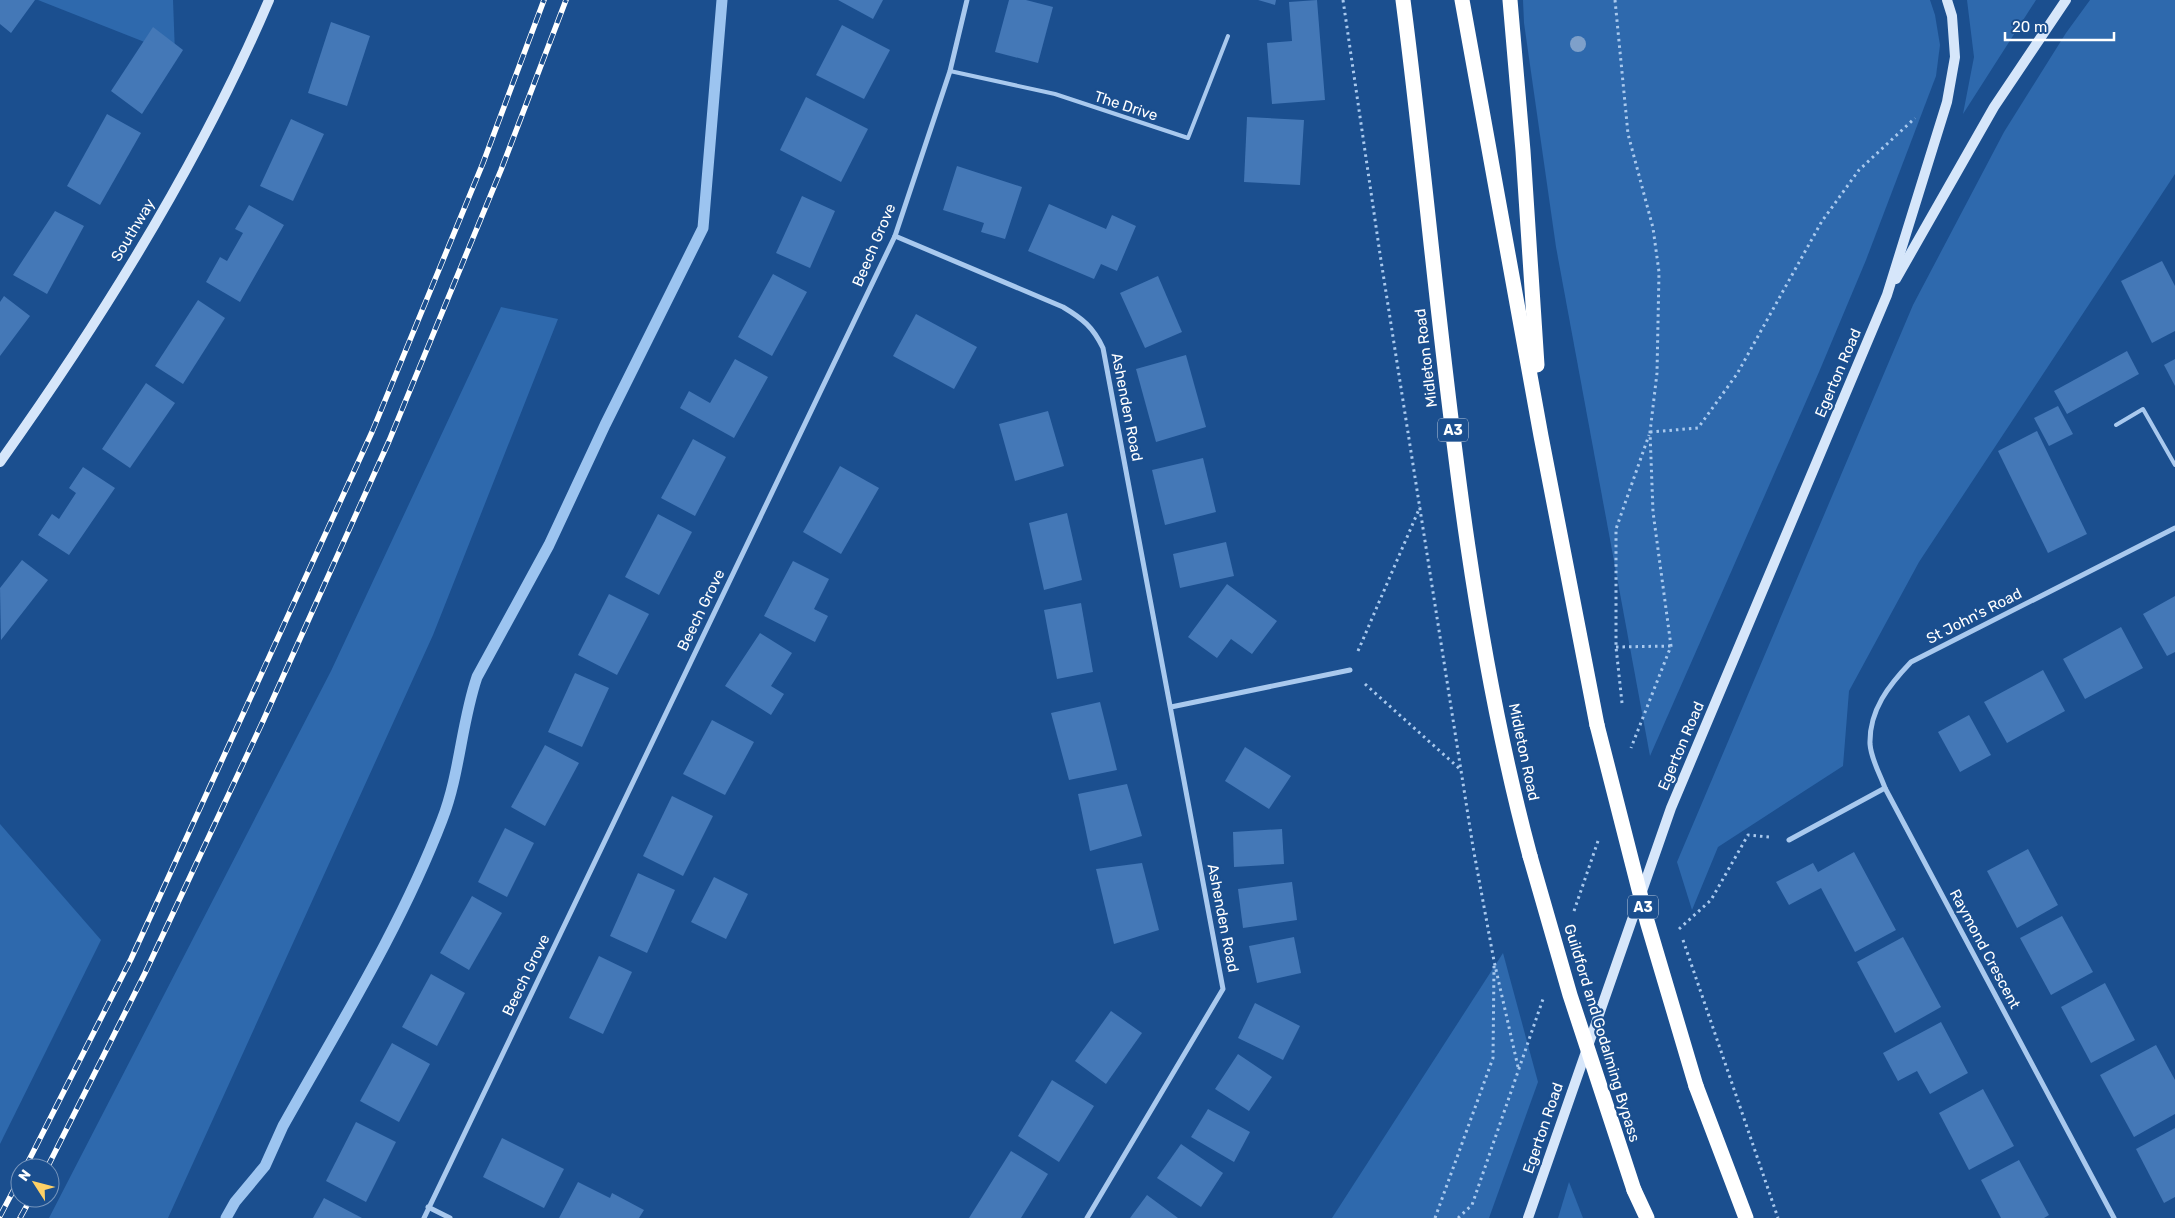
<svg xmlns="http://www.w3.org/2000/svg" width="2175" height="1218" font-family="Rubik,sans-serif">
	<rect width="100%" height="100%" fill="#1b4f8f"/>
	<g fill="#2e69ad">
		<path d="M38,0H173L175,54Z"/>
		<path d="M1523,0H1930L1935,15L1940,45L1936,76L1866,260L1819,372L1650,756L1556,247L1524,23Z"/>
		<path d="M1967,0H2036L1963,114L1974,57Z"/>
		<path d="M2090,0H2175V174L1919,562L1849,691L1843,766L1718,847L1692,910L1677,862L1913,305L2004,132L2066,33Z"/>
		<path d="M501,307L558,319L433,635L168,1218H49L331,671Z"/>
		<path d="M0,824L101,940L0,1144Z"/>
		<path d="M1503,953L1538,1082L1489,1218H1332Z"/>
		<path d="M1569,1182L1583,1218H1558Z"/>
	</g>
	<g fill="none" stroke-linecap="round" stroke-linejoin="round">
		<path stroke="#9cc4f0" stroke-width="11" d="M226,1218L235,1202L265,1166L283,1126C339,1026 401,927 442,820C460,774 461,724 477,677L549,545L605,425L703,228L722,0"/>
	</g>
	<g fill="#4478b7">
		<path d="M0,0H35L11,33L0,24Z"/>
		<path d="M838,0H883L873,19Z"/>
		<path d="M1009,0H1026L1053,7L1038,63L995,52Z"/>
		<path d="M1258,0H1276L1275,5Z"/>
		<path d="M1317,0L1325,100L1272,104L1267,43L1292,41L1289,2Z"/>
		<path d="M331,22L370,36L347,106L308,93Z"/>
		<path d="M842,25L890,50L864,99L816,75Z"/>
		<path d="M153,27L183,50L142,114L111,91Z"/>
		<path d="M806,97L868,129L841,182L780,150Z"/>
		<path d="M107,114L141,133L100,205L67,186Z"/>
		<path d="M1247,117L1304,120L1300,185L1244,182Z"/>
		<path d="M291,119L324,134L293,201L260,186Z"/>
		<path d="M957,166L1022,187L1005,239L981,232L984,223L943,210Z"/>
		<path d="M802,196L835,211L810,268L776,253Z"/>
		<path d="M1049,204L1106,229L1112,215L1136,226L1117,271L1101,264L1094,279L1028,251Z"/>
		<path d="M249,205L284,225L240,302L206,282L220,257L227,261L243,233L235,229Z"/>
		<path d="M55,211L84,226L47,294L13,275Z"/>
		<path d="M2162,261L2175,286V331L2152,343L2121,281Z"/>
		<path d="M773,274L807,292L772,356L738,337Z"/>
		<path d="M1158,276L1182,332L1145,348L1120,293Z"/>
		<path d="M4,296L30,316L0,356V302Z"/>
		<path d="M198,300L225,318L183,384L155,366Z"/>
		<path d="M916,314L977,347L954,389L893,356Z"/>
		<path d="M2127,351L2139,374L2067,414L2054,391Z"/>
		<path d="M1186,355L1206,427L1156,442L1136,369Z"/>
		<path d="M735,359L768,377L734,438L680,408L689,391L710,403Z"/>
		<path d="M2175,359V386L2164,365Z"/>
		<path d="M146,383L175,403L130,468L102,449Z"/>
		<path d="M2058,406L2073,434L2049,446L2034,418Z"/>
		<path d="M1048,411L1064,466L1015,481L999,424Z"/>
		<path d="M2037,431L2087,534L2048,553L1998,451Z"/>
		<path d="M693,439L726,457L695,516L661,498Z"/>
		<path d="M1203,458L1216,512L1165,525L1152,470Z"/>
		<path d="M840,466L879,488L841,554L803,532Z"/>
		<path d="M83,467L115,488L69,555L38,535L52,514L59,519L76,493L69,488Z"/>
		<path d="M1067,513L1082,580L1044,590L1029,523Z"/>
		<path d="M658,514L692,532L659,595L625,577Z"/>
		<path d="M1226,542L1234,576L1180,588L1173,554Z"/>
		<path d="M22,560L48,580L1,640L0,588Z"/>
		<path d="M793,561L829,579L814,609L828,616L815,642L764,616Z"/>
		<path d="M1227,584L1277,621L1252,654L1231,639L1217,658L1188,637Z"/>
		<path d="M609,594L649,614L617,675L578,655Z"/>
		<path d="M2175,596V652L2167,656L2143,614Z"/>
		<path d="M1081,603L1093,672L1057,679L1044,610Z"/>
		<path d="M2121,627L2143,668L2085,699L2063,659Z"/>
		<path d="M760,633L792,653L771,686L784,694L771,715L725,686Z"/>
		<path d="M2043,670L2065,711L2007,743L1984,702Z"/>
		<path d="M575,673L609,688L582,747L548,732Z"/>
		<path d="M1100,702L1117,770L1069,780L1051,713Z"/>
		<path d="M1969,715L1991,755L1960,772L1938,732Z"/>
		<path d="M712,720L754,742L725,795L683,774Z"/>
		<path d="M545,745L579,763L545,826L511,807Z"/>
		<path d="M1245,747L1291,776L1269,809L1225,781Z"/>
		<path d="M1127,784L1142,836L1090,851L1078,794Z"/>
		<path d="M672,796L713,816L683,876L643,856Z"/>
		<path d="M505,828L534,843L507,897L478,882Z"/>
		<path d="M1282,829L1284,864L1234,867L1233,832Z"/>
		<path d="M2028,849L2058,905L2017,928L1987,871Z"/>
		<path d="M1854,852L1896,930L1855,952L1821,888L1789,905L1776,882L1813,863L1818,872Z"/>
		<path d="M1142,863L1159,930L1114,944L1096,869Z"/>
		<path d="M638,873L675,890L647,953L610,936Z"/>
		<path d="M714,877L748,894L726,939L691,922Z"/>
		<path d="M1292,882L1297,920L1243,928L1238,889Z"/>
		<path d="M472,896L502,913L469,970L440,953Z"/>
		<path d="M2062,916L2093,972L2051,995L2020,938Z"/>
		<path d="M1294,937L1301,973L1257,983L1249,946Z"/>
		<path d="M1903,937L1941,1007L1895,1033L1857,962Z"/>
		<path d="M599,956L632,972L603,1034L569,1018Z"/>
		<path d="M431,974L465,993L437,1046L402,1027Z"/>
		<path d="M2105,983L2135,1040L2091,1063L2061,1007Z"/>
		<path d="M1255,1003L1300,1026L1283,1060L1238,1038Z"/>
		<path d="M1111,1011L1142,1033L1106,1084L1075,1061Z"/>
		<path d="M1941,1022L1968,1073L1930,1094L1917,1071L1898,1081L1883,1053Z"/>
		<path d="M392,1043L430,1064L399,1122L360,1101Z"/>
		<path d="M2156,1045L2175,1080V1114L2134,1137L2100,1075Z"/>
		<path d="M1238,1054L1272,1077L1249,1111L1215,1089Z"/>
		<path d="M1052,1080L1094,1106L1059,1162L1018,1136Z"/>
		<path d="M1983,1089L2014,1146L1969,1170L1939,1113Z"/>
		<path d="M1208,1109L1250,1132L1234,1162L1191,1137Z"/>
		<path d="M356,1122L396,1142L366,1202L326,1181Z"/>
		<path d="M2175,1128V1197L2164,1203L2136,1149Z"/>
		<path d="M502,1138L564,1169L544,1208L483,1177Z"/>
		<path d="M1181,1144L1223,1173L1201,1207L1157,1178Z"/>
		<path d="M1011,1151L1048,1174L1021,1218H969Z"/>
		<path d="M2019,1160L2049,1215L2044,1218H2001L1981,1180Z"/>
		<path d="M578,1182L610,1198L612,1193L644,1210L639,1218H559Z"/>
		<path d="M1147,1195L1178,1218H1130Z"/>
		<path d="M324,1198L362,1218H313Z"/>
	</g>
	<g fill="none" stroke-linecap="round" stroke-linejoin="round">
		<g stroke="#a9c9ee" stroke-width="3" stroke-dasharray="2.5 4" stroke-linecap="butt">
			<path d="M1343,0L1380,254L1473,847L1494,961L1518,1067"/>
			<path d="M1615,0L1628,134L1653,228L1659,272L1657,373L1650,432L1653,512L1671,646L1631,748"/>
			<path d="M1650,432L1698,428L1737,374L1822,221L1859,170L1915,118"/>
			<path d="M1616,647L1671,646"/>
			<path d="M1358,651L1420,507"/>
			<path d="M1365,684L1461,770"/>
			<path d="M1622,703L1616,647V529L1649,435"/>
			<path d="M1574,911L1598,841"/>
			<path d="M1679,929L1711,900L1748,835L1769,837"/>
			<path d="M1683,940L1778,1218"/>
			<path d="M1435,1218L1493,1058L1494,966"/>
			<path d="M1458,1218L1472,1205L1543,999"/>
		</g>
		<g stroke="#a9c9ee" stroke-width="4">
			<path d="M950,71L1055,94L1188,138L1228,36"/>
			<path d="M2116,425L2143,409L2175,465"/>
		</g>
		<g stroke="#a9c9ee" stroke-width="5">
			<path d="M895,236L1063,307C1083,319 1093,327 1103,348L1223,989L1087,1218"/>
			<path d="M1171,707L1350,670"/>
			<path d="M1885,788C1880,774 1871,759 1870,744C1869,710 1889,685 1911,662L2175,528"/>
			<path d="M1789,840L1885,788L2114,1218"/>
			<path d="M428,1207L450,1218"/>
			<path d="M424,1218L895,236L950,71L967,0"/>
		</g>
		<g stroke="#d6e6fa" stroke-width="10">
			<path d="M1896,279L1994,107L2066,0"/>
			<path d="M0,462C102,319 200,162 269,0"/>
			<path d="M1528,1218L1671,808L1887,295L1947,102L1955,57L1952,16L1947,0"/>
		</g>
		<g stroke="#fff" stroke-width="15">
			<path d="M1403,0C1440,285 1455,577 1530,856"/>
			<path d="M1462,0L1541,436L1597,725"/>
			<path d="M1510,0L1523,151L1537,365"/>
			<path d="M1696,1086L1746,1218"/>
			<path d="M1634,1190L1647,1218"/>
		</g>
		<g stroke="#fff" stroke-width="5.5">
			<g id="rail">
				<path d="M25,1168L131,959L372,432L483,163L544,0"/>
				<path d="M47,1168L145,973L263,721L389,441L501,170L566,0"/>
				<path d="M0,1216L20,1178"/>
				<path d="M20,1218L31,1198"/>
			</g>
		</g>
		<use href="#rail" stroke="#1b4f8f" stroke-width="4" stroke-dasharray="11" stroke-linecap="butt"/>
		<g stroke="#fff" stroke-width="15">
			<path d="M1597,725L1647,921L1696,1086"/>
			<path d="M1530,856L1570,995L1634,1190"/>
		</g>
	</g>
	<circle fill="#7ea0ca" cx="1578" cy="44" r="8"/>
	<g text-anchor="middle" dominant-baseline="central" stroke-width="4.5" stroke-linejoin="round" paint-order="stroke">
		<g fill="#1b4f8f" stroke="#bbcadd" stroke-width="1">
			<rect x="1438" y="418.5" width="30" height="23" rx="4"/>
			<rect x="1628" y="895.5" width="30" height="23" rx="4"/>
		</g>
		<g font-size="14" font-weight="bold" fill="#fff">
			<text x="1453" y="430">A3</text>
			<text x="1643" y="907">A3</text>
		</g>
		<g font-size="15" fill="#fff" stroke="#1b4f8f">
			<text transform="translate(1126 106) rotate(18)">The Drive</text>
			<text transform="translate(133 230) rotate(-59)">Southway</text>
			<text transform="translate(874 245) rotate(-67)">Beech Grove</text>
			<text transform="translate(1426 358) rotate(-97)">Midleton Road</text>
			<text transform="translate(1838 373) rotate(-67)">Egerton Road</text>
			<text transform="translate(1127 407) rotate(79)">Ashenden Road</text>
			<text transform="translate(701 610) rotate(-64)">Beech Grove</text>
			<text transform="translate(1974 616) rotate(-27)">St John's Road</text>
			<text transform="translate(1681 746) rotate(-67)">Egerton Road</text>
			<text transform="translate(1524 752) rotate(78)">Midleton Road</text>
			<text transform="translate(1223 918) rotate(79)">Ashenden Road</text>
			<text transform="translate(1985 949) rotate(62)">Raymond Crescent</text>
			<text transform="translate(526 975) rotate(-64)">Beech Grove</text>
			<text transform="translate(1602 1033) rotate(73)">Guildford and Godalming Bypass</text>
			<text transform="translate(1543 1128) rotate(-71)">Egerton Road</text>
		</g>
	</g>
	<g transform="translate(35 1183) rotate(306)"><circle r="24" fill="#1b4f8f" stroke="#7695bc"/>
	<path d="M0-4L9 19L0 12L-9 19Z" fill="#ffd166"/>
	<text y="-8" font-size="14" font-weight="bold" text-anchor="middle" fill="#ffffff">N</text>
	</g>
	<path d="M2005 32v8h109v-8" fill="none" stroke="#ffffff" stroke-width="2.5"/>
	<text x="2012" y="32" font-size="15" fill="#ffffff" stroke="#1b4f8f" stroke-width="4" paint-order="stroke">20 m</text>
</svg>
